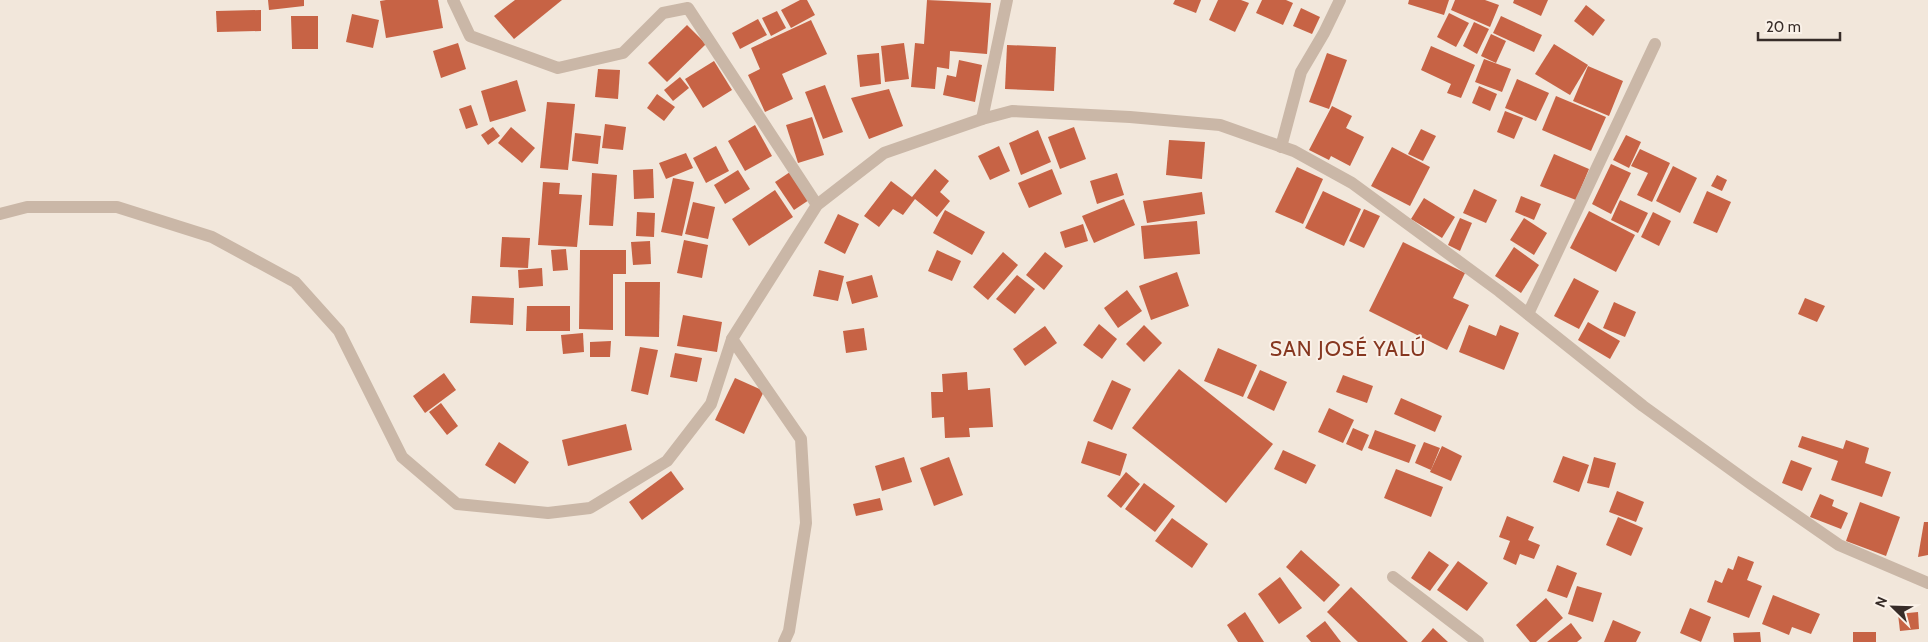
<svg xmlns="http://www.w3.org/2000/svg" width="1928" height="642" font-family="Cabin,sans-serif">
	<rect width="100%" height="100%" fill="#f2e7db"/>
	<g fill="#c76345">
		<path d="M268,0H304V6L269,10Z"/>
		<path d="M386,0H438L443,28L386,38L380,1Z"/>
		<path d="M515,0H562L514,39L494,16Z"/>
		<path d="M800,0H807L815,15L791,28L781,10Z"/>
		<path d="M927,0L991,3L987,54L950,51L949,69L937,67L935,89L911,87L915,43L924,44Z"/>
		<path d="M1175,0H1201L1196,13L1173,4Z"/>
		<path d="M1218,0H1241L1249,3L1235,32L1209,20Z"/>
		<path d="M1262,0H1286L1293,3L1283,25L1256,13Z"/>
		<path d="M1409,0H1449L1444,15L1408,4Z"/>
		<path d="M1455,0H1485L1499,5L1490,27L1451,10Z"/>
		<path d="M1514,0H1548L1541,16L1513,3Z"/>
		<path d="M1586,5L1605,20L1593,36L1574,21Z"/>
		<path d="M1301,8L1320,17L1312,34L1293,26Z"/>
		<path d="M261,10V31L217,32L216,11Z"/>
		<path d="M777,11L786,28L771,36L762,18Z"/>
		<path d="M1449,13L1469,23L1456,47L1437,37Z"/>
		<path d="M352,14L379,20L373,48L346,42Z"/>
		<path d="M291,16H318V49H292Z"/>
		<path d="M1501,16L1542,35L1534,52L1493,33Z"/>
		<path d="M758,19L767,35L740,49L732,33Z"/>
		<path d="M811,20L827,54L782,74L793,99L765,112L748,75L760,69L751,48Z"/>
		<path d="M1474,22L1489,29L1477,54L1463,46Z"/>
		<path d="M687,25L706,44L667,82L648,63Z"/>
		<path d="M1491,34L1506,41L1496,63L1481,56Z"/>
		<path d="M458,43L466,69L441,78L433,51Z"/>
		<path d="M904,43L909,79L885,82L881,46Z"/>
		<path d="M1554,44L1588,65L1570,95L1535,74Z"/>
		<path d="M1007,45L1056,47L1054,91L1005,89Z"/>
		<path d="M1431,46L1475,65L1461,98L1447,93L1451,84L1421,70Z"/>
		<path d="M879,53L881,84L860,87L857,55Z"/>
		<path d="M1327,53L1347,60L1329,109L1309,102Z"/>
		<path d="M1484,59L1511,69L1502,92L1475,82Z"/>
		<path d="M959,60L982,65L975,102L943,95L947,75L956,77Z"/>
		<path d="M714,61L732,90L703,108L685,79Z"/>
		<path d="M1588,66L1623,81L1609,116L1573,101Z"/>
		<path d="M598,69L620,70L618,99L595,97Z"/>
		<path d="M680,77L689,88L673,101L664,90Z"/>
		<path d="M1517,79L1549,93L1536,121L1505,108Z"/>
		<path d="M517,80L526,111L490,122L481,91Z"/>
		<path d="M825,85L843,132L823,139L805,92Z"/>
		<path d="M1479,86L1497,94L1490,111L1472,103Z"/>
		<path d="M889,89L903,126L869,139L851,98Z"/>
		<path d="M657,94L675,107L664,121L647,108Z"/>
		<path d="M1556,96L1606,117L1591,151L1542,130Z"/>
		<path d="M547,102L575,104L568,170L540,168Z"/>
		<path d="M471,105L478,125L466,129L459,109Z"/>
		<path d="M1332,106L1352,116L1346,128L1364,137L1350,166L1331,156L1329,160L1309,150Z"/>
		<path d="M1505,111L1523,118L1514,139L1497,132Z"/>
		<path d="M812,117L824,155L798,163L786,125Z"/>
		<path d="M605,124L626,127L623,150L602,148Z"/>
		<path d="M755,125L772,156L745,171L728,141Z"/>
		<path d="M493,127L500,136L488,145L481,135Z"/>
		<path d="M511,127L535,148L522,163L498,143Z"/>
		<path d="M1074,127L1086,159L1060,169L1048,137Z"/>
		<path d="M1421,129L1436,136L1423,161L1408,154Z"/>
		<path d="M1038,130L1051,162L1021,175L1009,143Z"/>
		<path d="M575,133L601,136L598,164L572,161Z"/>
		<path d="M1626,135L1641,142L1629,168L1613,160Z"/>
		<path d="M1169,140L1205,142L1202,179L1166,175Z"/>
		<path d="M716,146L729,171L706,183L693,158Z"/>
		<path d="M999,146L1010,171L990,180L978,156Z"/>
		<path d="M1392,147L1430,167L1410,206L1371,186Z"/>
		<path d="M1640,149L1670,163L1652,202L1637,195L1648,173L1631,166Z"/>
		<path d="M686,153L693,168L666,179L659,163Z"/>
		<path d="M1554,154L1589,169L1576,200L1540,186Z"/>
		<path d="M1611,164L1631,173L1611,214L1592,204Z"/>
		<path d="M1673,166L1697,178L1680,213L1656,201Z"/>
		<path d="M1297,167L1323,179L1303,224L1275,212Z"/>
		<path d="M653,169L654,198L634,199L633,170Z"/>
		<path d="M935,169L949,181L940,192L950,201L937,217L915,199L903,215L893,209L879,227L864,216L891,181L912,197Z"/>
		<path d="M1052,169L1062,194L1029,208L1018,183Z"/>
		<path d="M738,170L750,189L725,204L714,185Z"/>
		<path d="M793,170L812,198L794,210L775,182Z"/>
		<path d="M592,173L617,175L613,226L589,225Z"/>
		<path d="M1117,173L1124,195L1097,204L1090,181Z"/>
		<path d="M1717,175L1727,180L1722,191L1711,186Z"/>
		<path d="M673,178L694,182L682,236L661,232Z"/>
		<path d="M543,182L560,183L559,194L582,195L577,247L538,245Z"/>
		<path d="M1474,189L1497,200L1486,223L1463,213Z"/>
		<path d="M775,190L793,217L749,246L732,219Z"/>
		<path d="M1323,191L1361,209L1344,246L1305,228Z"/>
		<path d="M1707,191L1731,202L1717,233L1693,223Z"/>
		<path d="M1202,192L1205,214L1147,223L1143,201Z"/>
		<path d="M1521,196L1541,204L1534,220L1515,212Z"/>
		<path d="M1424,198L1455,217L1442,238L1411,219Z"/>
		<path d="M1124,199L1135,225L1094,243L1082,216Z"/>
		<path d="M1620,200L1648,213L1638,233L1611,220Z"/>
		<path d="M693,202L715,207L708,239L685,234Z"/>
		<path d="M1364,209L1380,216L1364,248L1349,241Z"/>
		<path d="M945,210L985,232L972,255L933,233Z"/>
		<path d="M1589,211L1635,235L1616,272L1570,248Z"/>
		<path d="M637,212L655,213L654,237L636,236Z"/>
		<path d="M1653,212L1671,221L1659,246L1641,237Z"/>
		<path d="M838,214L859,224L845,254L824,243Z"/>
		<path d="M1460,218L1472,223L1460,251L1448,245Z"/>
		<path d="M1524,218L1547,233L1534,255L1510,240Z"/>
		<path d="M1197,221L1200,254L1144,259L1141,226Z"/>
		<path d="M1083,224L1088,241L1065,248L1060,232Z"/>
		<path d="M502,237L530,238L528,268L500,267Z"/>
		<path d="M684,240L708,245L702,278L677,273Z"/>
		<path d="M650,241L651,264L633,265L631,242Z"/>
		<path d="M1403,242L1465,273L1453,298L1469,305L1447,350L1369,311Z"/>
		<path d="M1514,247L1539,265L1521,293L1495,276Z"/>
		<path d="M566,249L568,270L553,271L551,250Z"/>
		<path d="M580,250H626V274H613V330L579,329Z"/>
		<path d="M937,250L961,261L952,281L928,271Z"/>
		<path d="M1003,252L1018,265L988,300L973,287Z"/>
		<path d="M1045,252L1063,266L1044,290L1026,275Z"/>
		<path d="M542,268L543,286L519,288L518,270Z"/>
		<path d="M819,270L844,276L838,301L813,296Z"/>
		<path d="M1177,272L1189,306L1151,320L1139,286Z"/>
		<path d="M872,275L878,297L852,304L846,282Z"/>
		<path d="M1017,275L1035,289L1015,314L996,299Z"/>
		<path d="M1574,278L1599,291L1579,329L1554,316Z"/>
		<path d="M625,282H660L659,337L625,336Z"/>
		<path d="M1127,290L1142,311L1118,328L1104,308Z"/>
		<path d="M472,296L514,298L513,325L470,323Z"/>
		<path d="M1805,298L1825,306L1817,322L1798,314Z"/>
		<path d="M1614,302L1636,312L1625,337L1603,328Z"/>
		<path d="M527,306H570V331H526Z"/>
		<path d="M683,315L722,322L717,352L677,346Z"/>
		<path d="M1588,322L1620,341L1610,359L1578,340Z"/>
		<path d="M1099,324L1117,339L1102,359L1083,345Z"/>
		<path d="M1144,325L1162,343L1144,362L1126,344Z"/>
		<path d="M1469,325L1496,336L1500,325L1519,333L1504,370L1459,352Z"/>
		<path d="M1045,326L1057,343L1025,366L1013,349Z"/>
		<path d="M864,328L867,350L846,353L843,331Z"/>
		<path d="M583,333L584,352L563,354L561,335Z"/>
		<path d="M611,341L610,357H590V342Z"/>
		<path d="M640,347L658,350L648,395L631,391Z"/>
		<path d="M1218,348L1257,365L1243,397L1204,381Z"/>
		<path d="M675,353L702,358L697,382L670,377Z"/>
		<path d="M1179,369L1273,444L1226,503L1132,428Z"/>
		<path d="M1260,370L1287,382L1274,411L1247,398Z"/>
		<path d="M967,372L968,390L990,388L993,427L969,428L970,437L945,438L944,417L932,418L931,392H943L942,374Z"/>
		<path d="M444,373L456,390L425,413L413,396Z"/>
		<path d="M1343,375L1373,386L1367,403L1336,392Z"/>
		<path d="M735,378L764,391L744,434L715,420Z"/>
		<path d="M1112,380L1131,389L1112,430L1093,421Z"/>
		<path d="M1401,398L1442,416L1435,432L1394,414Z"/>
		<path d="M441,403L458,426L447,435L429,412Z"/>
		<path d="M1329,408L1354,420L1343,443L1318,432Z"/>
		<path d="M626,424L632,450L568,466L562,440Z"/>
		<path d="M1353,428L1369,435L1362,451L1346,444Z"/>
		<path d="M1375,430L1416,445L1409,463L1368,448Z"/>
		<path d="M1802,436L1843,449L1846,440L1869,448L1865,463L1891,472L1882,497L1831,480L1838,461L1798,447Z"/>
		<path d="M1088,441L1127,454L1120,476L1081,463Z"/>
		<path d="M499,442L529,462L515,484L485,465Z"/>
		<path d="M1424,442L1440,448L1431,470L1415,463Z"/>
		<path d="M1442,446L1462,456L1451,481L1430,472Z"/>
		<path d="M1283,450L1316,465L1306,484L1274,469Z"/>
		<path d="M1563,456L1589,465L1579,492L1553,482Z"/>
		<path d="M904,457L912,482L882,491L875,466Z"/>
		<path d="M949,457L963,495L934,506L920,468Z"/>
		<path d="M1594,457L1616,463L1609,488L1587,483Z"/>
		<path d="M1791,460L1812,468L1802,491L1782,483Z"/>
		<path d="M1396,469L1443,487L1431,517L1384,498Z"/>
		<path d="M671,471L684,489L642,520L629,502Z"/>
		<path d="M1126,472L1140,484L1121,508L1107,496Z"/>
		<path d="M1144,483L1175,506L1155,532L1125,509Z"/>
		<path d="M1617,491L1644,502L1636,522L1609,512Z"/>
		<path d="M1820,494L1834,500L1832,506L1848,513L1841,529L1810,517Z"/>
		<path d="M880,498L883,510L856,516L853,504Z"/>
		<path d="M1860,502L1900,517L1886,556L1846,541Z"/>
		<path d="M1507,516L1534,527L1528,540L1540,545L1534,559L1520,554L1516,565L1503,559L1510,541L1499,537Z"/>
		<path d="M1618,517L1643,528L1631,556L1606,545Z"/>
		<path d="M1172,518L1208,544L1192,568L1155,541Z"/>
		<path d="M1924,522H1928V555L1918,557Z"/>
		<path d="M1301,550L1340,585L1324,602L1286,567Z"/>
		<path d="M1429,551L1449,565L1430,591L1411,578Z"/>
		<path d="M1738,556L1754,562L1747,580L1762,586L1749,618L1707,602L1715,580L1722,583L1728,568L1733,570Z"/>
		<path d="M1458,561L1488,583L1467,611L1437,590Z"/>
		<path d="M1557,565L1577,573L1567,598L1547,591Z"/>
		<path d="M1280,577L1302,608L1279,624L1258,594Z"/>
		<path d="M1577,586L1602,593L1593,622L1568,614Z"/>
		<path d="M1351,587L1408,642H1358L1327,612Z"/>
		<path d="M1773,595L1820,614L1811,634L1792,627L1789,635L1762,624Z"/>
		<path d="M1546,598L1563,618L1536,642H1530L1516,625Z"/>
		<path d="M1690,608L1711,617L1701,642L1680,633Z"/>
		<path d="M1245,612L1264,642H1238L1227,625Z"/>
		<path d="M1918,612L1919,629L1900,631L1898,614Z"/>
		<path d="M1613,620L1641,632L1636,642H1604Z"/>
		<path d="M1325,621L1341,642H1311L1306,636Z"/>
		<path d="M1571,623L1582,638L1577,642H1547Z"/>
		<path d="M1433,628L1448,642H1421Z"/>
		<path d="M1760,632L1761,642H1734L1733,633Z"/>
		<rect x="1853" y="632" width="23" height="10"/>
	</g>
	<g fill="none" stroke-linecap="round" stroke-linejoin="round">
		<g stroke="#cab7a7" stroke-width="12">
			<path d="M453,0L470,36L558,68L623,53L663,13L688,8L817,205"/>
			<path d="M982,119L1007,0"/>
			<path d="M1281,147L1301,72L1324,33L1340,0"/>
			<path d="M0,214L27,207H117L212,237L295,282L339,331L402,457L457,504L548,513L590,508L667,461L711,404L732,339L817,205L884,153L982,119L1012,111L1130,117L1220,125L1294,151L1352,183L1499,291L1643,406L1751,484L1839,545L1928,583"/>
			<path d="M1528,314L1655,44"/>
			<path d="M732,339L801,439L806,523L789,631L784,642"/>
			<path d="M1393,577L1478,642"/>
		</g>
	</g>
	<g text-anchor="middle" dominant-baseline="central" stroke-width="4" stroke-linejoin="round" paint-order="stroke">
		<g font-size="21" letter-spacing="1" fill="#863720" stroke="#faf1e8">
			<text x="1348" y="348">SAN JOSÉ YALÚ</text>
		</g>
	</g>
	<g transform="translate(1893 607) rotate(293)" stroke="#faf1e8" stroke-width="4" paint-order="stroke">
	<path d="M0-4L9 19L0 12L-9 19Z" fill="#372c28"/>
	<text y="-8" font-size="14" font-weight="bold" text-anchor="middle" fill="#372c28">N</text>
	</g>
	<path d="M1758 32v8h82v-8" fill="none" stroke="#372c28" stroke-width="2.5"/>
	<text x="1766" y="32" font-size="15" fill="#372c28" stroke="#faf1e8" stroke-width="4" paint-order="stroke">20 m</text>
</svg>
